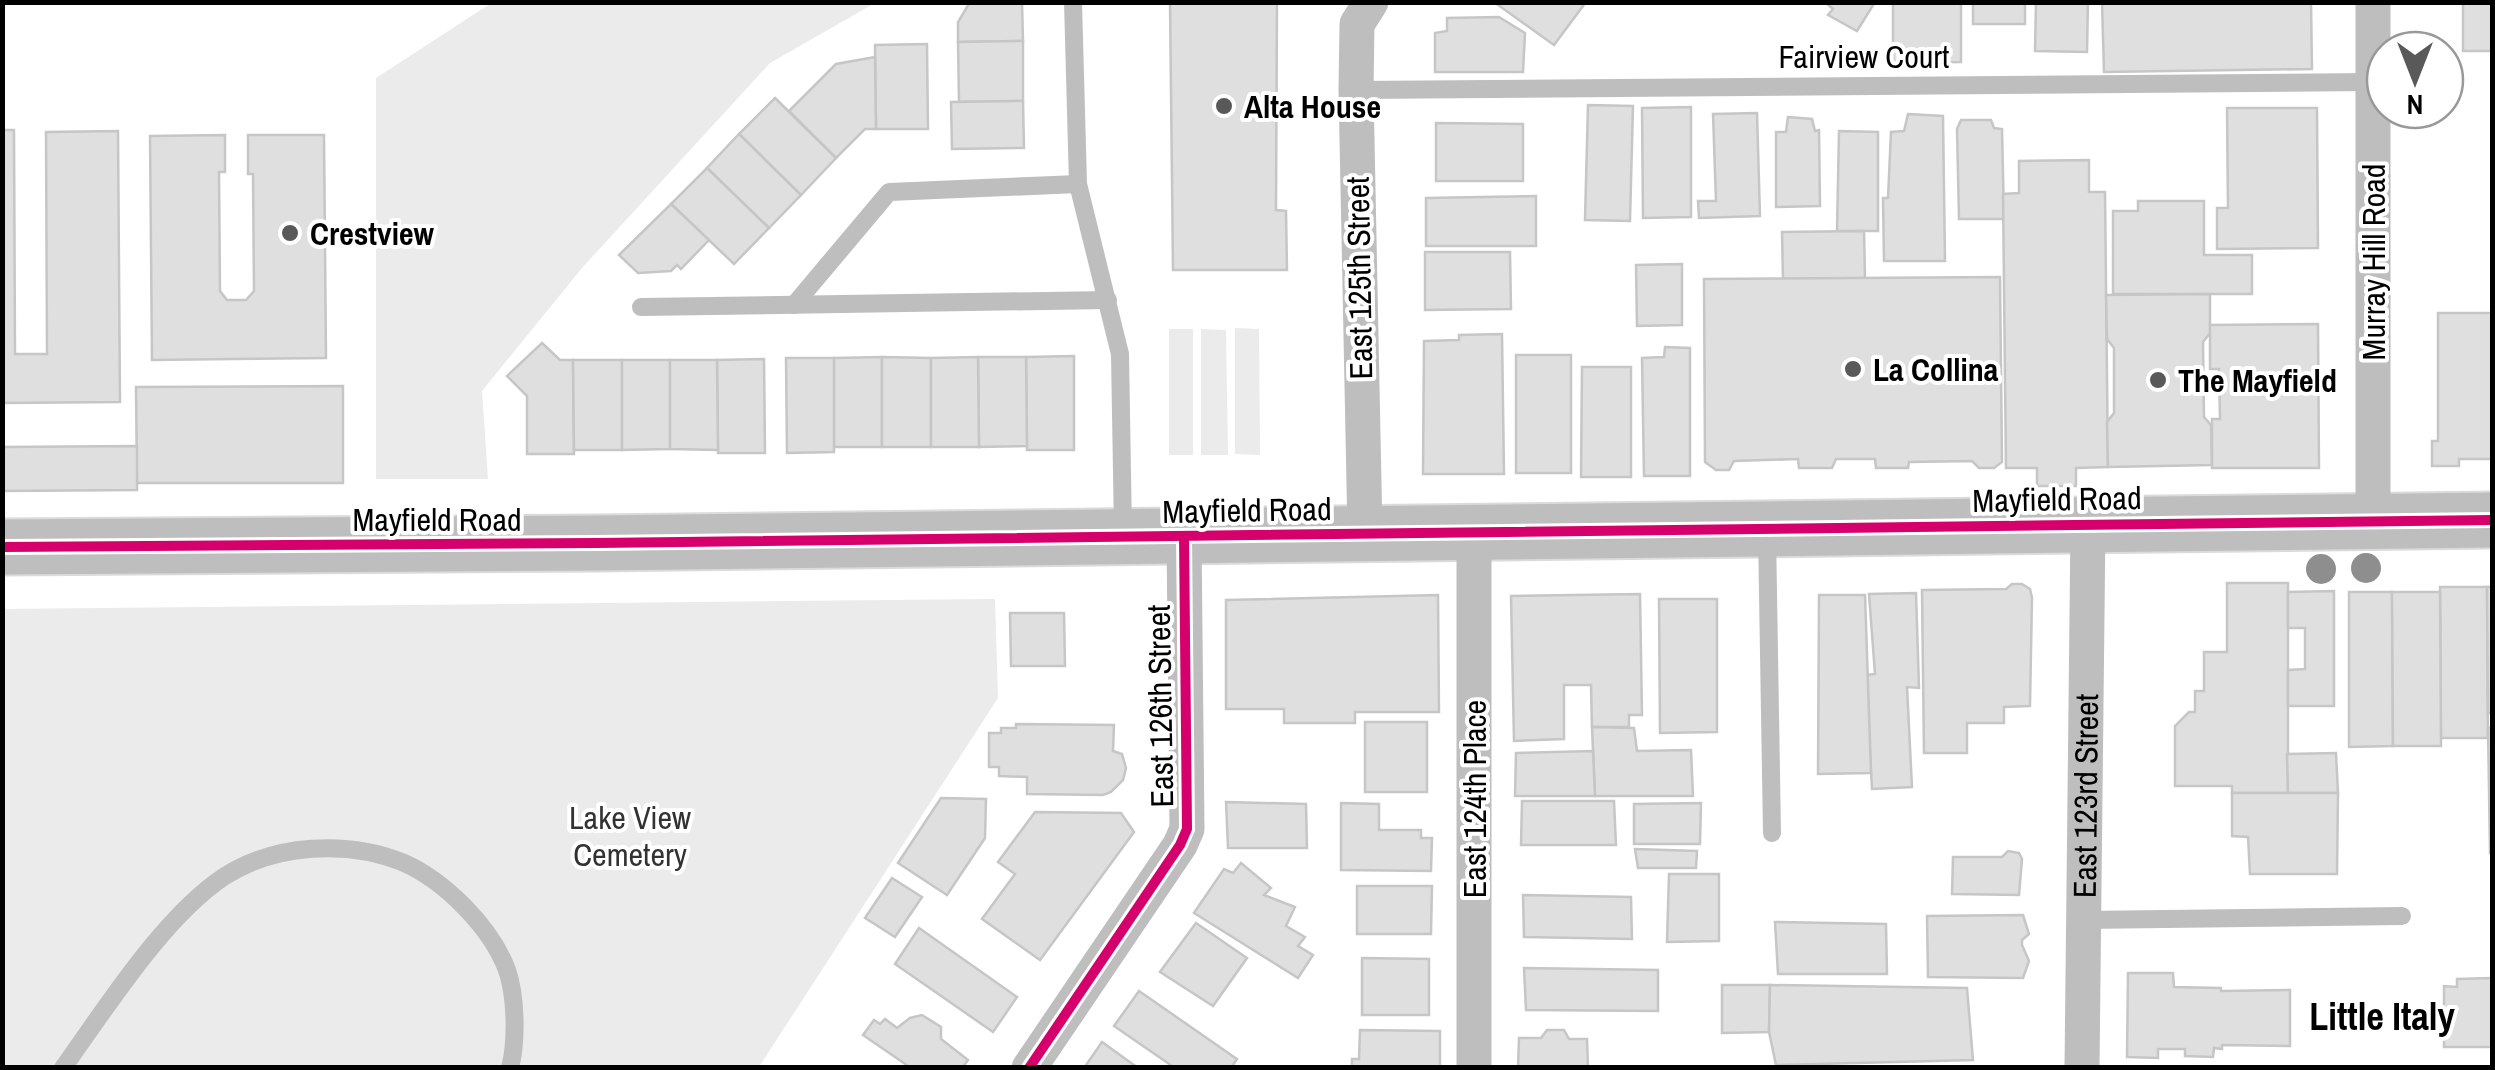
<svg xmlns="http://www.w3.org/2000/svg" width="2495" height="1070" font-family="'Archivo Narrow',sans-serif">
	<rect width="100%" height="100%" fill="#fff"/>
	<g fill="#ebebeb">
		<path d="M493,2L875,3L770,63L582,268L482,391L488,479H376V78Z"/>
		<path d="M1235,328L1259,329L1260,455L1235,454Z"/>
		<rect x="1169" y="329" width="24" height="126"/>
		<path d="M1201,329L1226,330L1228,455H1201Z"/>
		<path d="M995,599L998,698L759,1067H3L2,609Z"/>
	</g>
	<g fill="#dfdfdf" stroke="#c6c6c6" stroke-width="2.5">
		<path d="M970,2H1022L1023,41L958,42V22Z"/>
		<path d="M1170,2H1277L1276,210L1286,211L1287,270H1173Z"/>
		<path d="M1494,2H1586L1554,45Z"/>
		<path d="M1825,2H1875L1857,31L1828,15L1833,9Z"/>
		<path d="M1893,2H1961V62L1893,63Z"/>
		<rect x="1973" y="2" width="52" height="22"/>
		<path d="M2036,2H2088L2087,52L2035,51Z"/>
		<path d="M2102,2H2311L2312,69L2104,72Z"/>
		<rect x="2463" y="2" width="29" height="49"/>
		<path d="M1499,17L1525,33L1523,72H1435V33L1447,31V18Z"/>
		<path d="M1023,41V101L959,102L958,42Z"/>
		<path d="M927,44L928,129H876L875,45Z"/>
		<path d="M875,57L876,129H865L836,158L789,111L836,64Z"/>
		<path d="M775,98L836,158L801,195L739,134Z"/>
		<path d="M1023,101L1024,148L952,149L951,102Z"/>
		<path d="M1588,105L1633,106L1630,221L1585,220Z"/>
		<path d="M1691,107V217L1643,218L1642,108Z"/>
		<path d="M2227,108H2317L2318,248L2217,249V208H2228Z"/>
		<path d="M1757,113L1760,216L1699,218L1698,201H1716L1713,114Z"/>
		<path d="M1908,114L1943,116L1945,261H1884L1883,198H1888L1891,132L1904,131Z"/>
		<path d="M1788,117L1812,119L1815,131L1819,130L1820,206L1776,207V132H1786Z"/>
		<path d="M1961,120H1991L1994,128L2002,129L2004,219H1959L1957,129Z"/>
		<path d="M1436,123L1523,124V181H1436Z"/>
		<path d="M2,130H14L15,354H47L46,132L118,131L120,402L2,403Z"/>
		<path d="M1839,131L1878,132V231H1837Z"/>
		<path d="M739,134L801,195L769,228L707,168Z"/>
		<path d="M225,135V172H219L220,291L227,300H246L254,291L253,174H248V135H324L326,358L152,360L150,136Z"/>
		<path d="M2089,160V192H2105L2108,467L2076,468V486H2037V468H2006L2003,194L2019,193V161Z"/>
		<path d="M707,168L769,228L734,264L671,204Z"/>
		<path d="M1536,196V246H1426V198Z"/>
		<path d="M2138,201H2204V255H2252V294H2113V211H2138Z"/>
		<path d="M671,204L709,240L681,269L677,265L671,271L638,273L619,255Z"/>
		<path d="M1864,231L1865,278L1783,280L1782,232Z"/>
		<path d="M1425,252H1510L1511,309L1425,310Z"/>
		<path d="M1682,264V325L1637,326L1636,265Z"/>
		<path d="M2000,277L2002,462L1994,468H1979L1972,461L1909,462L1908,468H1876L1875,459H1836L1832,468H1799L1798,459L1734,461L1729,470H1716L1705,462L1704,279Z"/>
		<path d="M2210,294V333L2203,342L2204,417L2211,425L2212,465L2108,467L2107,422L2114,413V348L2107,339L2106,295Z"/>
		<path d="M2438,313H2492V459H2459V466H2432V441H2438Z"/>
		<path d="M2318,324L2319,468H2212V419H2220L2219,369H2210V325Z"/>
		<path d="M1502,334L1504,474H1423L1424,341L1459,340V335Z"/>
		<path d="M542,343L560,360H573L574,454H527V396L507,376Z"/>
		<path d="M1665,347L1690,348V476H1644L1642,358L1664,357Z"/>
		<rect x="1516" y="355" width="55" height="118"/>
		<path d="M1074,356V450H1027L1026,357Z"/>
		<path d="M882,357V447H834V358Z"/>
		<path d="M882,357L931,358V447H882Z"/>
		<path d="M978,357H1026L1027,446L979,447Z"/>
		<path d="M978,357L979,447H931V358Z"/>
		<path d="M786,358H834V452L787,453Z"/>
		<path d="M764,359L765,453H718L717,360Z"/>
		<path d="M573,360H622V450H574Z"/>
		<path d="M622,360H670V449L622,450Z"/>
		<path d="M670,360H717L718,450L670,449Z"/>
		<path d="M1582,367H1631V477H1581Z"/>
		<path d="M343,386V483H137L136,387Z"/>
		<path d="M137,446V490L2,491V447Z"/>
		<path d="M2227,583H2288V793H2232V786H2175V726L2189,712H2195V691H2204V652H2227Z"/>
		<path d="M2012,584H2022L2030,589L2032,598L2030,706L2004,707V723H1967V753H1924L1922,590L2006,589Z"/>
		<path d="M2440,587H2487L2488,738H2441Z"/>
		<path d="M2487,587H2492V713H2488Z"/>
		<path d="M2334,591V706H2288V670L2305,669V628H2288V592Z"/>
		<path d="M2349,592H2392L2393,746L2349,747Z"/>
		<path d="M2392,592H2440L2441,746H2393Z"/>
		<path d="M1916,593L1919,688L1907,687L1912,787L1872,789L1866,675L1875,674L1869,594Z"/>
		<path d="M1640,594L1642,715H1629V727H1592L1591,685H1564V739L1514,741L1511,596Z"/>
		<path d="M1438,595L1439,712H1355V723H1284V709H1226V600Z"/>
		<path d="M1819,595H1865L1871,773L1818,774Z"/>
		<path d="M1659,599H1717V732L1660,733Z"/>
		<path d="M1010,613H1064L1065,666H1011Z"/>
		<rect x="1365" y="722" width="62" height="70"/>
		<path d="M1016,724L1114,725L1113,751L1122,754L1126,768L1123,780L1111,792L1103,795L1027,794V777L999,776V767H989V733H1001V728H1016Z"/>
		<path d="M1592,727L1634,728L1637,751L1691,750L1693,796H1595Z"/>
		<path d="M2488,728H2492V853H2490Z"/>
		<path d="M1593,751L1595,796H1515L1516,753Z"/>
		<path d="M2336,753L2338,793H2288L2287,754Z"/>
		<path d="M2232,793H2338L2337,874H2250L2248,837L2232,836Z"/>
		<path d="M941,798L986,799L985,838L947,895L898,863Z"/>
		<path d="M1522,801H1614L1616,845H1521Z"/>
		<path d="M1226,802L1306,804L1307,848H1228Z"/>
		<path d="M1341,803L1379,804V830H1421V838H1432L1431,871L1341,870Z"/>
		<path d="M1701,803L1700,844H1634V804Z"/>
		<path d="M1035,812L1121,813L1134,832L1040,960L982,919L1015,874L998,862Z"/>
		<path d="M1635,849L1697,851L1696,868H1638Z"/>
		<path d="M2008,851L2019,853L2022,859L2019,895L1952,894L1953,857H2002Z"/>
		<path d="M1241,863L1271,888L1264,895L1295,907L1286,926L1305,937L1298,946L1313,955L1298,978L1194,913L1224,869L1233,873Z"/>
		<path d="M1669,874H1719V941L1667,942Z"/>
		<path d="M892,878L922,897L895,937L865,918Z"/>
		<path d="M1357,886H1432L1431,934H1357Z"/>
		<path d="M1523,895L1631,897L1632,939L1524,937Z"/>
		<path d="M2023,915L2029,934L2022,940V945L2029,961L2023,978L1928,977L1927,916Z"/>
		<path d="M1775,922L1886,924L1887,974H1778Z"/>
		<path d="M1196,923L1247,958L1213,1006L1160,972Z"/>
		<path d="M919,928L1017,997L993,1032L895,964Z"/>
		<path d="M1362,958L1429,959V1015H1362Z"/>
		<path d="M1524,968L1658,970V1011L1526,1010Z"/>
		<path d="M2128,973H2173L2174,987L2221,988V991L2290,990V1046L2222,1045V1049L2214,1048L2213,1057L2185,1056V1049H2158V1058L2127,1057Z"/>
		<path d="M2492,978V1047H2444V986L2457,987V979Z"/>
		<path d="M1722,985H1770L1769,1032L1722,1033Z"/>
		<path d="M1770,985L1967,988L1973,1060L1776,1065L1769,1032Z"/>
		<path d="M1139,991L1237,1059L1231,1068H1175L1114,1026Z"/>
		<path d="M922,1015L941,1027V1039L968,1060L962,1068H911L863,1035L874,1020L880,1024L885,1019L897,1028L910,1018Z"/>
		<path d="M1360,1030L1440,1031V1068H1352V1059H1359Z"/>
		<path d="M1547,1030H1564L1569,1039H1587L1588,1068H1518L1519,1038H1541Z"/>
		<path d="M1102,1042L1138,1068H1084Z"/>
	</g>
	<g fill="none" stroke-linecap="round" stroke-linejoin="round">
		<g stroke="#dbdbdb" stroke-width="59">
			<path id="primary" d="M2,547L597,543L2492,520"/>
		</g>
		<g stroke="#bebebe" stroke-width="18">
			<path d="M1073,2L1078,184L1120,354L1123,531"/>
			<path d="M1356,90L2372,82"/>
			<path d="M794,305L889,192L1078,184"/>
			<path d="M641,307L1108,300"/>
			<path d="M1767,533L1772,833"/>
			<path d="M2083,920L2402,916"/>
			<path d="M63,1068C106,1008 164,916 225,876C275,844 347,840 402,862C444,880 491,927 507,970C516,996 517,1041 510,1068"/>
		</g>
		<g stroke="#bebebe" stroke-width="35">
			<path d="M2373,2V521"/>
			<path d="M1474,531V1068"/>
			<path d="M1365,533L1356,90L1357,24L1371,2"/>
			<path d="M1029,1068L1180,845L1187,829L1184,536"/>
			<path id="s1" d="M2082,1068L2088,523"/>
		</g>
		<use href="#primary" stroke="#bebebe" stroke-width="55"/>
		<g stroke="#fff" stroke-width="16">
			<g id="cycleway">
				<path d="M2,547L597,543L2492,520"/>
				<path d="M1029,1068L1180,845L1187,829L1184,536"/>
			</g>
		</g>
		<use href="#cycleway" stroke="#d6006c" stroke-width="10"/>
	</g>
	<g fill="#8e8e8e">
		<circle cx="2366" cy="568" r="15"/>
		<circle cx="2321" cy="569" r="15"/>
	</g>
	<g fill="#595959" stroke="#fff" stroke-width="4">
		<circle cx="1224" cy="106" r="10"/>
		<circle cx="290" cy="233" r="10"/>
		<circle cx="1853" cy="369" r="10"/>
		<circle cx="2158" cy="380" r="10"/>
	</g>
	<g text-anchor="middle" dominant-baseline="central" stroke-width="8" stroke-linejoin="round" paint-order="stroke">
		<g font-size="32" fill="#000" stroke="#fff">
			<text x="1864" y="56">Fairview Court</text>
			<text transform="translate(2373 262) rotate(-90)">Murray Hill Road</text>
			<text transform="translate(1359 278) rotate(-91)">East 125th Street</text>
			<text transform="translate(2057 499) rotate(-1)">Mayfield Road</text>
			<text transform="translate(1247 510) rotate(-1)">Mayfield Road</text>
			<text x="437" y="519">Mayfield Road</text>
			<text transform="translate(1160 706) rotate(-91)">East 126th Street</text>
			<text stroke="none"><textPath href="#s1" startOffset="272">East 123rd Street</textPath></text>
			<text transform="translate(1474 799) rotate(-90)">East 124th Place</text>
		</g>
		<g font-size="32" font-weight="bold" fill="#000" stroke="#fff" text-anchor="start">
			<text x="1244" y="106">Alta House</text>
			<text x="310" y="233">Crestview</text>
			<text x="1873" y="369">La Collina</text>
			<text x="2178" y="380">The Mayfield</text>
		</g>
		<g font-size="32" fill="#323232" stroke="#fff">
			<text x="630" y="817">Lake View<tspan x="630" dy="37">Cemetery</tspan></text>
		</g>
		<g font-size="38" font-weight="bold" fill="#000" stroke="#fff">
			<text x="2382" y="1016">Little Italy</text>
		</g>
	</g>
	<rect width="2495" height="1070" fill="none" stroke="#000000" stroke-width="10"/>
	<g transform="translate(2415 80) rotate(180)"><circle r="48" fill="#ffffff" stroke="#999999" stroke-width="2.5"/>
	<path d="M0-8L18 38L0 25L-18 38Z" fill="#595959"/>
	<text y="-15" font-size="28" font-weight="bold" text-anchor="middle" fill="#000000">N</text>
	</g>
</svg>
